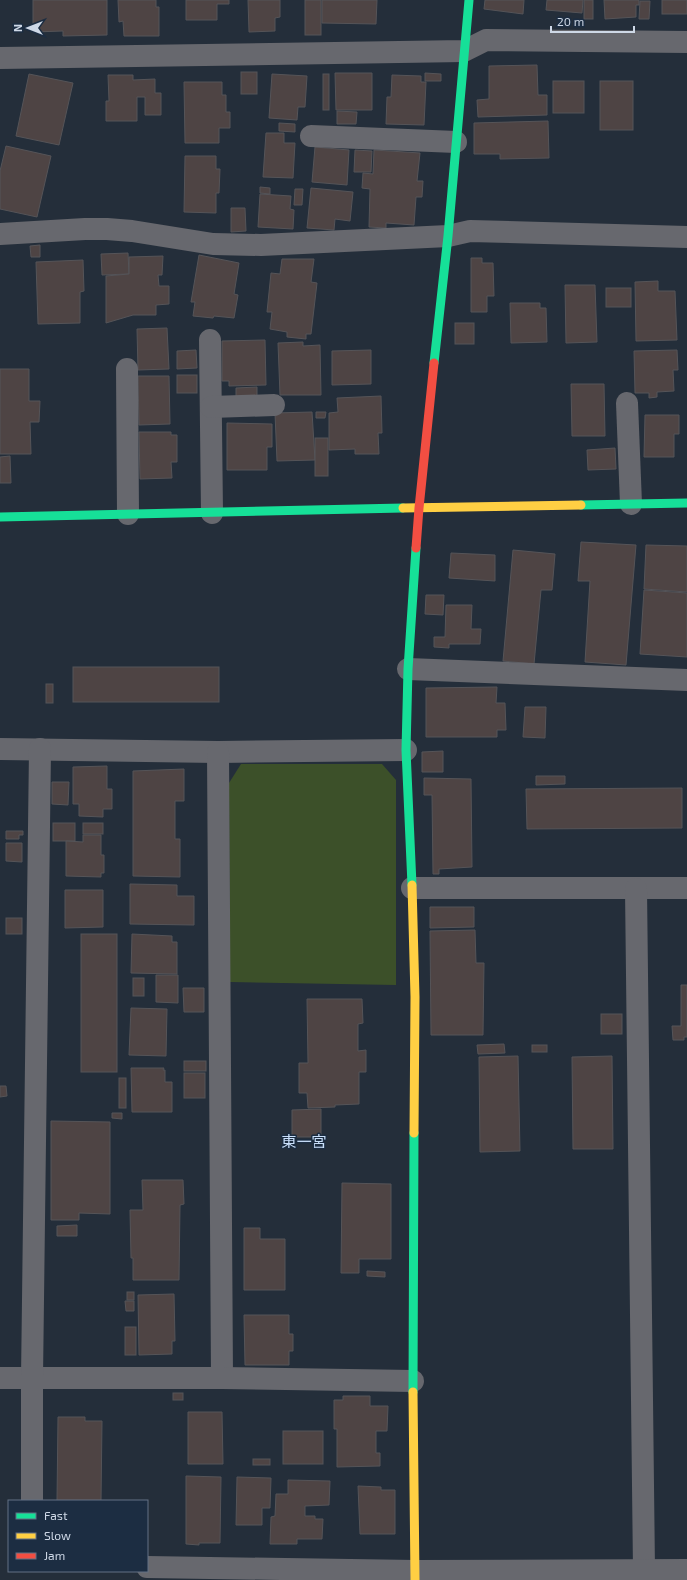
<svg xmlns="http://www.w3.org/2000/svg" width="687" height="1580" font-family="'Exo 2','Noto Sans JP',sans-serif">
	<rect width="100%" height="100%" fill="#242e3a"/>
	<path fill="#3c5029" d="M241,764H382L396,780V985L230,982L229,783Z"/>
	<g fill="#4e4444" stroke="#555458">
		<path d="M33,0H107V35L63,36V31L33,32Z"/>
		<path d="M118,0H156V7H159V36H124L123,21L119,22Z"/>
		<path d="M186,0H229V4H217V20H186Z"/>
		<path d="M248,0H280V17L275,18V31L249,32Z"/>
		<rect x="305" y="0" width="16" height="35"/>
		<path d="M322,0H377L376,24L322,23Z"/>
		<path d="M485,0H524L523,14L484,9Z"/>
		<path d="M547,0H583L582,13L546,10Z"/>
		<rect x="584" y="0" width="9" height="19"/>
		<path d="M604,0H639V5H636V17L605,19Z"/>
		<rect x="662" y="0" width="25" height="14"/>
		<path d="M640,1H650L649,19H639Z"/>
		<path d="M537,65L538,95H547V115L478,117L477,100L489,99V66Z"/>
		<rect x="241" y="72" width="16" height="22"/>
		<path d="M335,73H372V110H336Z"/>
		<path d="M425,73L441,74V81H425Z"/>
		<path d="M29,74L73,83L59,145L16,136Z"/>
		<path d="M272,74L307,76L305,107H298L297,120L269,118Z"/>
		<rect x="323" y="74" width="6" height="36"/>
		<path d="M108,75H133V80L155,79V93H161V115H145V97H137V121H106V101H109Z"/>
		<path d="M392,75L421,76V82H426L424,125L386,124L387,97H391Z"/>
		<rect x="553" y="81" width="31" height="32"/>
		<rect x="600" y="81" width="33" height="49"/>
		<path d="M184,82H222V95H226V112H230V128H219V143H185Z"/>
		<path d="M337,111L357,112L356,124H337Z"/>
		<path d="M548,121L549,158L500,159V154H474V123Z"/>
		<path d="M279,123L295,124V132L279,131Z"/>
		<path d="M266,133H284V143H295L293,178L263,177Z"/>
		<path d="M6,146L51,156L37,217L0,209V171Z"/>
		<path d="M315,147L349,150L347,185L312,182Z"/>
		<path d="M355,150L372,151L371,172H354Z"/>
		<path d="M374,150L420,153L417,181H423L422,197H416L414,225L386,223V228L369,227L370,189L362,188L363,173L373,174Z"/>
		<path d="M185,156H216V169H220L219,193H216V213L184,212Z"/>
		<path d="M260,187L270,188V194L260,193Z"/>
		<path d="M311,188L353,192L350,221L335,219L334,230L307,228Z"/>
		<path d="M295,189H303L302,205H294Z"/>
		<path d="M260,194L291,196L290,209L294,210L293,229L258,227Z"/>
		<path d="M231,208H245L246,231L231,232Z"/>
		<path d="M40,245V257H31L30,246Z"/>
		<path d="M128,253L129,274L102,275L101,254Z"/>
		<path d="M199,255L239,263L234,294L238,295L234,318L214,316L213,318L193,316L195,302H191Z"/>
		<path d="M163,256L162,275H158L159,286H169V304L156,305V315H133L106,323V276L129,274V257Z"/>
		<path d="M471,258H482V263H493L494,296H487V312H471Z"/>
		<path d="M282,259H314L311,282L317,283L311,334H306V339L287,337V332L270,329L272,312H267L271,273L280,274Z"/>
		<path d="M83,260L84,291L80,292V323L38,324L36,262Z"/>
		<path d="M658,281V291H675L677,340L636,341L635,282Z"/>
		<path d="M565,285H595L597,342L566,343Z"/>
		<rect x="606" y="288" width="25" height="19"/>
		<path d="M510,303H540V308H546L547,342L511,343Z"/>
		<rect x="455" y="323" width="19" height="21"/>
		<path d="M167,328L169,369L138,370L137,329Z"/>
		<path d="M265,340L266,385L229,386V381H222V341Z"/>
		<path d="M303,342V346L320,345L321,395H280L278,343Z"/>
		<path d="M196,350L197,368L177,369V351Z"/>
		<path d="M371,350V384L332,385V351Z"/>
		<path d="M677,350L678,370H673L674,391L657,392V397L649,398V393H635L634,351Z"/>
		<path d="M0,369H29V401H40L39,422H30L31,454H0Z"/>
		<rect x="177" y="375" width="20" height="18"/>
		<path d="M138,376H169L170,424L139,425Z"/>
		<path d="M571,384H604L605,436H572Z"/>
		<path d="M257,387V396L236,397V388Z"/>
		<path d="M381,396L382,433H378L379,454H355V449L329,450V413L338,412L337,398Z"/>
		<path d="M312,412L315,460L277,461L275,413Z"/>
		<path d="M316,412H326L325,418H316Z"/>
		<path d="M645,415H679V434H674V457H644Z"/>
		<path d="M227,423L272,424V447H267V470H227Z"/>
		<path d="M139,432H171V435H177V462H171L172,478L140,479Z"/>
		<rect x="315" y="438" width="13" height="38"/>
		<path d="M615,448L616,469L588,470L587,450Z"/>
		<path d="M10,456L11,483H0V457Z"/>
		<path d="M581,542L636,545L626,665L585,662L590,581H578Z"/>
		<path d="M646,545L687,546V592L644,589Z"/>
		<path d="M513,550L555,554L552,590H541L534,664L503,661Z"/>
		<path d="M451,553L495,555V581L449,578Z"/>
		<path d="M644,590L687,593V657L640,654Z"/>
		<path d="M426,595H444L443,615L425,614Z"/>
		<path d="M446,605H472L471,629H481L480,644H449V648L434,647V637H445Z"/>
		<rect x="73" y="667" width="146" height="35"/>
		<rect x="46" y="684" width="7" height="19"/>
		<path d="M497,687L496,703H505L506,730H497V737H426V688Z"/>
		<path d="M525,707H546L545,738L523,737Z"/>
		<path d="M443,751V772H422V752Z"/>
		<path d="M107,766V789H112V809H103V817L79,816V804H73V767Z"/>
		<path d="M184,769V801H175V839H180V877L133,876V771Z"/>
		<path d="M536,776H565V784L536,785Z"/>
		<path d="M424,778L471,779L472,867L439,869V874H433L432,795H424Z"/>
		<path d="M52,782H69L68,805L52,804Z"/>
		<path d="M682,788V828L527,829L526,789Z"/>
		<rect x="53" y="823" width="22" height="18"/>
		<rect x="83" y="823" width="20" height="11"/>
		<path d="M6,831H23V835H19V839H6Z"/>
		<path d="M83,835H101V855H104V873H101V877L66,876V841L83,842Z"/>
		<path d="M6,843H22V862L6,861Z"/>
		<path d="M130,884L177,885V896H194V925L130,924Z"/>
		<path d="M65,890H103V927L65,928Z"/>
		<path d="M430,907H474V927L430,928Z"/>
		<rect x="6" y="918" width="16" height="16"/>
		<path d="M475,930L476,963H484L483,1035H431L430,931Z"/>
		<rect x="81" y="934" width="36" height="138"/>
		<path d="M132,934L172,936V942H177V974L131,973Z"/>
		<path d="M156,975H178V1003L156,1002Z"/>
		<rect x="133" y="978" width="11" height="18"/>
		<path d="M681,985H687V1037H684V1040H673L672,1026H681Z"/>
		<path d="M183,988H204V1012H184Z"/>
		<path d="M307,999H362L363,1023L358,1024V1051L366,1050V1072H359V1104L335,1105V1107L308,1108L307,1093H299V1063H308Z"/>
		<path d="M131,1008L167,1009L166,1056L129,1055Z"/>
		<rect x="601" y="1014" width="21" height="20"/>
		<path d="M504,1044L505,1053L478,1054L477,1045Z"/>
		<rect x="532" y="1045" width="15" height="7"/>
		<path d="M518,1056L520,1151L480,1152L479,1057Z"/>
		<path d="M612,1056L613,1149H573L572,1057Z"/>
		<rect x="184" y="1061" width="22" height="10"/>
		<path d="M131,1068H164L163,1070H165V1082H172V1112H132Z"/>
		<rect x="184" y="1073" width="21" height="25"/>
		<rect x="119" y="1078" width="7" height="30"/>
		<path d="M0,1086H6L7,1096L0,1097Z"/>
		<path d="M321,1109V1137H292V1110Z"/>
		<path d="M112,1113H122V1119L112,1118Z"/>
		<path d="M51,1121L110,1122V1214L79,1213V1220H51Z"/>
		<path d="M142,1180H183L184,1204L180,1205L179,1280H133V1258H131L130,1210H143Z"/>
		<path d="M342,1183L391,1184V1259H359V1273H341Z"/>
		<path d="M77,1225V1236H57V1226Z"/>
		<path d="M244,1228H260V1239H285V1290H244Z"/>
		<path d="M367,1271L385,1272V1277L367,1276Z"/>
		<rect x="127" y="1292" width="7" height="8"/>
		<path d="M174,1294L175,1341H172V1354L139,1355L138,1295Z"/>
		<path d="M125,1301H134V1311H126Z"/>
		<path d="M244,1315H289V1334H293V1351H289V1365H245Z"/>
		<rect x="125" y="1327" width="11" height="28"/>
		<rect x="173" y="1393" width="10" height="7"/>
		<path d="M343,1396H370V1406H388L387,1431H376V1453H380V1466L337,1467V1429H334V1400H343Z"/>
		<path d="M188,1412H222L223,1464H188Z"/>
		<path d="M58,1417H85V1421H102L101,1501H57Z"/>
		<rect x="283" y="1431" width="40" height="33"/>
		<rect x="253" y="1459" width="17" height="6"/>
		<path d="M186,1476L221,1477L220,1543H199V1545L186,1544Z"/>
		<path d="M237,1477L271,1478L270,1508H262V1525H236Z"/>
		<path d="M288,1480L330,1481L329,1505L305,1506V1516H315V1519H323L322,1539H297V1544H270L271,1517L275,1516L276,1494H288Z"/>
		<path d="M358,1486L381,1487V1490H395V1534H360Z"/>
	</g>
	<g fill="none" stroke-linecap="round" stroke-linejoin="round">
		<g stroke="#67686e" stroke-width="22">
			<path d="M0,58L464,51L486,40L687,42"/>
			<path d="M311,136L456,142"/>
			<path d="M0,234L85,229H107L132,231L213,244L261,245L448,236L470,231L687,237"/>
			<path d="M210,340L212,513"/>
			<path d="M127,369L128,514"/>
			<path d="M627,403L631,504"/>
			<path d="M211,407L274,405"/>
			<path d="M408,669L687,680"/>
			<path d="M0,749L218,752L406,750"/>
			<path d="M218,752L222,1378"/>
			<path d="M412,888H687"/>
			<path d="M636,889L644,1570"/>
			<path d="M0,1378H222L413,1381"/>
			<path d="M32,1501V1378L40,749"/>
			<path d="M147,1567L415,1571L687,1570"/>
		</g>
		<g stroke="#16e098" stroke-width="9">
			<path d="M434,363L448,236L469,0"/>
			<path d="M581,505L687,503"/>
			<path d="M0,517L403,508"/>
			<path d="M412,885L406,750L408,669L416,548"/>
			<path d="M413,1392L414,1133"/>
		</g>
		<g stroke="#ffcf43" stroke-width="9">
			<path d="M403,508L581,505"/>
			<path d="M412,885L415,997L414,1133"/>
			<path d="M413,1392L415,1580"/>
		</g>
		<path stroke="#f24e42" stroke-width="9" d="M416,548L419,508L434,363"/>
	</g>
	<g text-anchor="middle" dominant-baseline="central" stroke-width="3" stroke-linejoin="round" paint-order="stroke">
		<g font-size="15" fill="#cae0fb" stroke="#1c2d42">
			<text x="304" y="1141">東一宮</text>
		</g>
	</g>
	<rect x="8" y="1500" width="140" height="72" fill="#1c2d42" stroke="#637184"/>
	<rect x="16" y="1513" width="20" height="6" fill="#16e098" stroke="#637184"/>
	<text x="44" y="1520" font-size="12" fill="#ced8e6">Fast</text>
	<rect x="16" y="1533" width="20" height="6" fill="#ffcf43" stroke="#637184"/>
	<text x="44" y="1540" font-size="12" fill="#ced8e6">Slow</text>
	<rect x="16" y="1553" width="20" height="6" fill="#f24e42" stroke="#637184"/>
	<text x="44" y="1560" font-size="12" fill="#ced8e6">Jam</text>
	<g transform="translate(28 28) rotate(270)" stroke="#1c2d42" stroke-width="3" paint-order="stroke">
	<path d="M0-3L7 15L0 10L-7 15Z" fill="#ced8e6"/>
	<text y="-6" font-size="11" font-weight="bold" text-anchor="middle" fill="#ced8e6">N</text>
	</g>
	<path d="M551 26v6h83v-6" fill="none" stroke="#ced8e6" stroke-width="2"/>
	<text x="557" y="26" font-size="12" fill="#ced8e6" stroke="#1c2d42" stroke-width="3" paint-order="stroke">20 m</text>
</svg>
